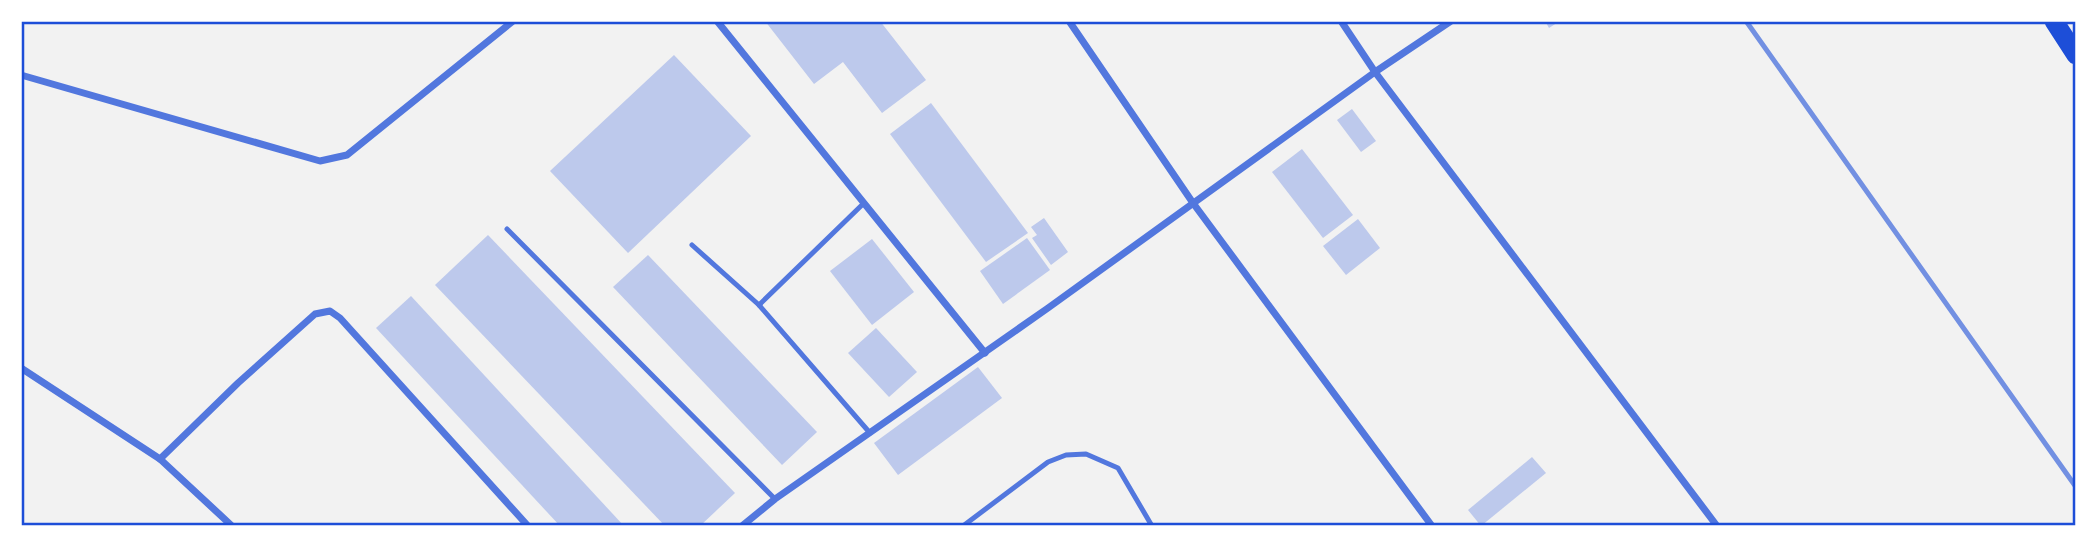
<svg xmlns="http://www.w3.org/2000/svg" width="2097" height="547" font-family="Poppins,sans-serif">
	<rect width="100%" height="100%" fill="#f2f2f2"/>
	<g fill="#bdc9ec">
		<path d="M765,21H880L926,80L882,113L843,62L814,84Z"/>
		<path d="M1545,21H1560L1549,28Z"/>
		<path d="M674,55L751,136L628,253L550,171Z"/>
		<path d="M931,103L1028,233L986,262L890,134Z"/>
		<path d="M1352,109L1376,141L1361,152L1337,120Z"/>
		<path d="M1302,149L1353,215L1323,238L1272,172Z"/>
		<path d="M1044,218L1068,252L1051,265L1032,238L1037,235L1031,227Z"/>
		<path d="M1358,219L1380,248L1346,275L1323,246Z"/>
		<path d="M488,235L735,493L700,526H665L435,285Z"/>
		<path d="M1027,238L1050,270L1003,304L980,271Z"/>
		<path d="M872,239L914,292L872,325L830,271Z"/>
		<path d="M648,255L817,432L782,465L613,287Z"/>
		<path d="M411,296L624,526H560L376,328Z"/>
		<path d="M876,328L917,372L889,397L848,353Z"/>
		<path d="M978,367L1002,398L898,475L874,443Z"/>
		<path d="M1532,457L1546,473L1481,526L1468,510Z"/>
	</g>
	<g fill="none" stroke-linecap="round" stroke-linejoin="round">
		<g stroke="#5277de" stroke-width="5">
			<path d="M507,229L775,499"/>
			<path d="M692,245L759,305L870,433"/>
			<path d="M759,305L864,203"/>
			<path d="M963,526L1048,462L1066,455L1086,454L1118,468L1152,526"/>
		</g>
		<g stroke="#5277de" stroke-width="7">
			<path d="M717,21L985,353"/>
			<path d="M1069,21L1193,203L1432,526"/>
			<path d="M1341,21L1375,72L1717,526"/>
			<path d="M21,75L320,161L347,155L513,21"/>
			<path d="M21,368L160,459L232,526"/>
			<path d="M160,459L238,383L315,314L330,311L340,318L528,526"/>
			<path d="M742,526L775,499L1048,308L1375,72L1451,21"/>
		</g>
		<path stroke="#1d4ed8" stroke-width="19" d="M2054,21L2076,55"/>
		<path stroke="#7290e2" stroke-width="5" d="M1746,21L2076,487"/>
	</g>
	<rect width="2097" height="547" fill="none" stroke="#ffffff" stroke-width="46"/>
	<rect x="23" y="23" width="2051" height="501" fill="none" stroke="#1d4ed8" stroke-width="2.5"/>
</svg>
